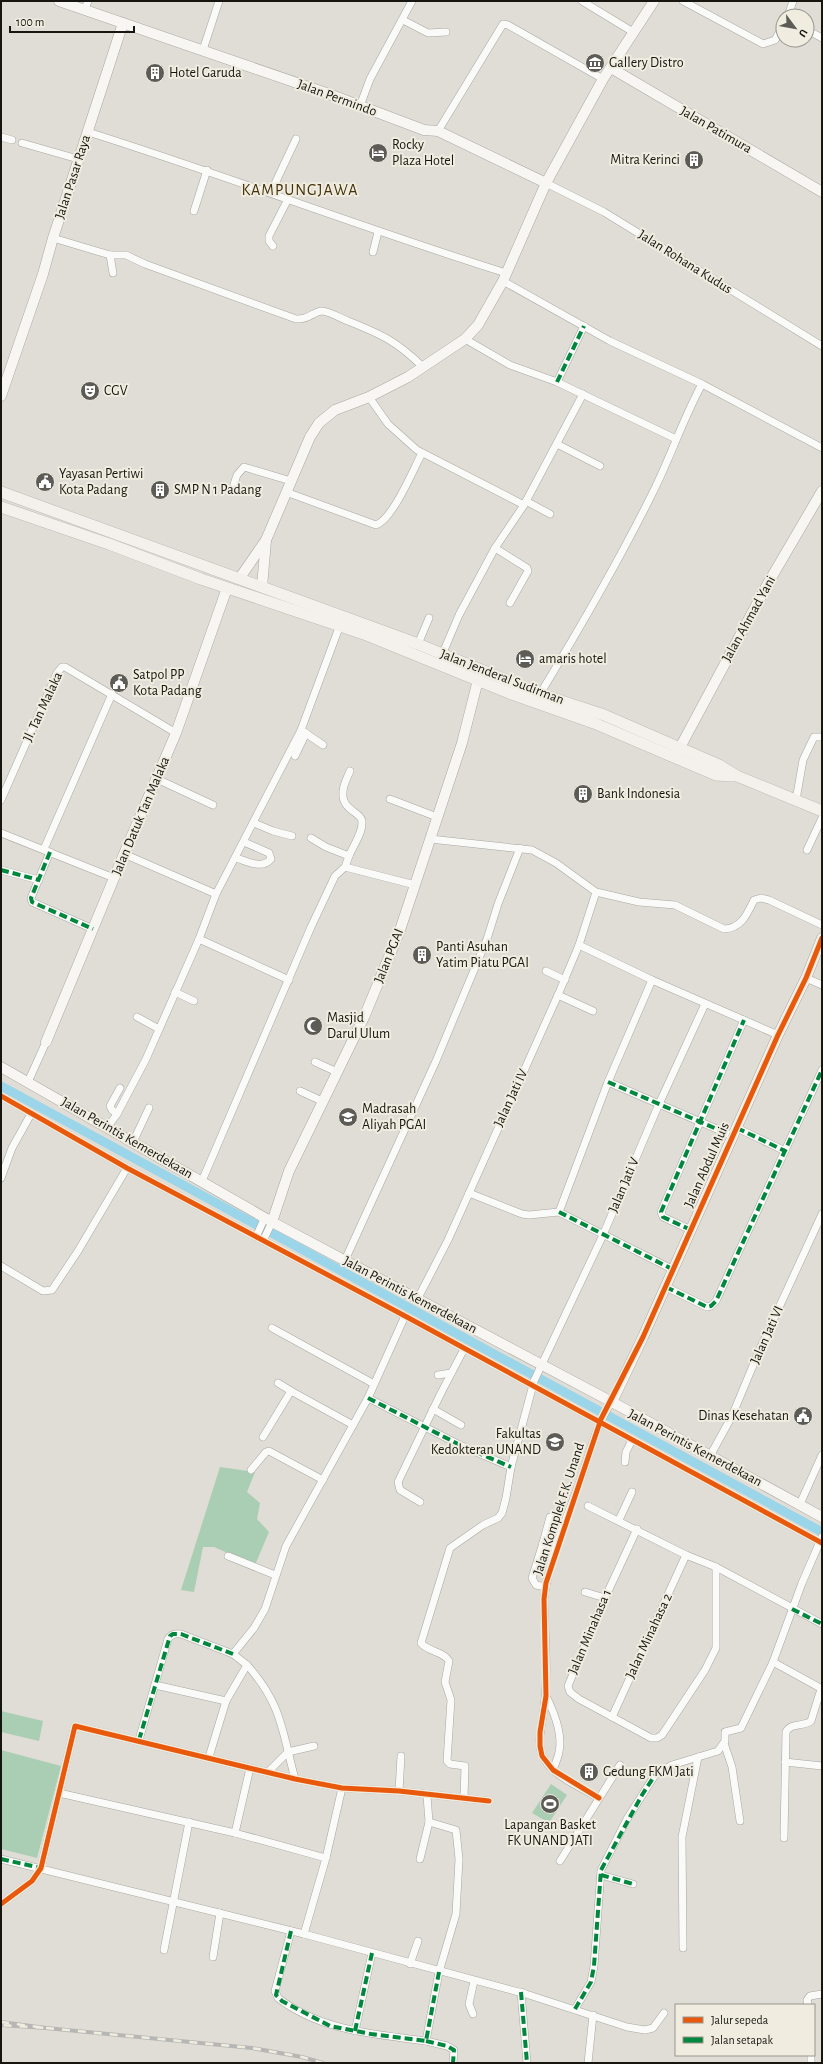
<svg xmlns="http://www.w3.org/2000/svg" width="823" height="2064" font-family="'Alegreya Sans',sans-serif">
	<rect width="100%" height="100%" fill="#dfddd6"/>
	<g fill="#aaceb4">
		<path d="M220,1467L255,1472L247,1492L260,1503L257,1519L269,1532L255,1565L214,1547H203L194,1592L181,1590Z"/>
		<path d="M1,1711L43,1721L39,1741L1,1732Z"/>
		<path d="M1,1750L61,1766L37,1858L1,1849Z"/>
		<path d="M551,1784L567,1795L549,1823L532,1813Z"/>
	</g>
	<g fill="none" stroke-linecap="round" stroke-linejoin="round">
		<path stroke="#9ad5ea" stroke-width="9" d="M1,1086L822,1532"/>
		<g stroke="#a8a7a1" stroke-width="8">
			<g id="street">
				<path d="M582,1L633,32"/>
				<path d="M683,1L763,44L775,40L783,26"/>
				<path d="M85,9L88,1"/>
				<path d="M788,16L793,1"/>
				<path d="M403,20L428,33L446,32"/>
				<path d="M807,30L822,38"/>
				<path d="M203,50L219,1"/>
				<path d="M360,106L370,79L412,1"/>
				<path d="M438,131L503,24L508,25L603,79"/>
				<path d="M88,132C228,176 365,229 506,273"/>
				<path d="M1,137L12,140"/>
				<path d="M22,143L78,159"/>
				<path d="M546,183L604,212L822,346"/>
				<path d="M271,192L296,139"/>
				<path d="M194,211L207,170"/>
				<path d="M53,238L110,255H126L145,264L296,319C309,320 314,311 322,311C331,312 340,318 348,321C383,335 396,341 423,367"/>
				<path d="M273,246L269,241V236L288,199"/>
				<path d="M373,252L378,232"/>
				<path d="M110,255L113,273"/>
				<path d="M503,281L610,341L702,384L822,448"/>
				<path d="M465,339L510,365L557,382L676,439"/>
				<path d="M557,382L584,326"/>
				<path d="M369,397L388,424L417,450L524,505"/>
				<path d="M557,444L600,466"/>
				<path d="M234,484L237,475L244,467L291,481"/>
				<path d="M286,492L376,525C393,519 413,470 422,453"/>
				<path d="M526,501L550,514"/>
				<path d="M495,548L527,568L528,571L510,603"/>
				<path d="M418,644L429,618"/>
				<path d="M442,655L459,615L495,548L524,505L583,394"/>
				<path d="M540,694C580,628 619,561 653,492C671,456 683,419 702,384"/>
				<path d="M301,730L323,745"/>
				<path d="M295,756L306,733"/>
				<path d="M157,779L213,805"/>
				<path d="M390,799L437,817"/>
				<path d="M1,800L57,673L62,667H65L176,733"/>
				<path d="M796,800L803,760L814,737H822"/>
				<path d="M254,823L273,831L292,836"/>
				<path d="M1,833L114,878"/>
				<path d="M311,838L326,847L349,856L345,867"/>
				<path d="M430,839L532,850L556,863L596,892L639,902L675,905L724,929C742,928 747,914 754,900L761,898L769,900L822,925"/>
				<path d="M44,849L112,694"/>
				<path d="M807,850L822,818"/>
				<path d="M50,852L31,898L32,902L93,929"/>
				<path d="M124,854L216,894"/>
				<path d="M349,856C353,846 363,833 362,821C361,812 341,810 343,792C343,785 347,778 350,771"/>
				<path d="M236,858C247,861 262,870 271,859L269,853L244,842"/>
				<path d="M1,870L39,880"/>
				<path d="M199,939L289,980"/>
				<path d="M579,945L652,980L778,1035"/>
				<path d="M546,971L565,980"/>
				<path d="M806,978L822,985"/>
				<path d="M175,992L194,1001"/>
				<path d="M558,995L593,1011"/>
				<path d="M137,1017L159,1029"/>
				<path d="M315,1062L337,1072"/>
				<path d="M28,1082L46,1042"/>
				<path d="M608,1082L733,1136"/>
				<path d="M300,1091L322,1101"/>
				<path d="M1,1096L127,1168L405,1316L822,1543"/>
				<path d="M117,1114L112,1110L110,1106L120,1088"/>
				<path d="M107,1128L117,1114L146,1059L199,939L216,894L301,730L340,625"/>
				<path d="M737,1128L785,1151"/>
				<path d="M133,1142L149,1108"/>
				<path d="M1,1178L12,1148L31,1114"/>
				<path d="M202,1181L311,927L335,876L345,867L415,885"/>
				<path d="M469,1193L522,1214L529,1215L559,1212L674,1270"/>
				<path d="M559,1212L608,1082L652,980"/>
				<path d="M691,1230L663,1217L661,1212L744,1020"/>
				<path d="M256,1237L265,1217"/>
				<path d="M263,1241L272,1222"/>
				<path d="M345,1260L436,1061L487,939L498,904L520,848"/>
				<path d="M1,1266L43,1291L52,1290L78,1251L127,1168"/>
				<path d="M666,1287L707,1307L711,1306L716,1301L822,1070"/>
				<path d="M417,1300L448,1240L558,995L579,945L596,892"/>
				<path d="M272,1328L374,1384"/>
				<path d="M438,1375L451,1373"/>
				<path d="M278,1383L291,1391"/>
				<path d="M368,1398L462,1446L511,1467"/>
				<path d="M433,1409L461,1425"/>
				<path d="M263,1437L291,1391L353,1425"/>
				<path d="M710,1456L732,1416L759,1351L822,1214"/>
				<path d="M625,1462L626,1452L632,1440"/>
				<path d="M251,1470L266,1452L269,1451L323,1480"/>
				<path d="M420,1502L400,1490L398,1482L440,1395L464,1349"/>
				<path d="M800,1504L822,1455"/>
				<path d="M588,1506L686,1555L716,1567L822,1624"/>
				<path d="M619,1520L632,1492"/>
				<path d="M637,1529L598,1613L568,1686L570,1692L579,1699L651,1738H657L662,1735L705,1670L716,1648V1567"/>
				<path d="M543,1543L550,1517"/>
				<path d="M228,1556L275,1575"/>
				<path d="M546,1587L536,1585L532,1578L543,1543L557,1548"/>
				<path d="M585,1592L605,1598"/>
				<path d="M233,1654L254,1628L265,1609L286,1546L368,1398L405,1316"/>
				<path d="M773,1662L822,1689"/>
				<path d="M247,1665C282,1704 282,1731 295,1779"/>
				<path d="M546,1696C554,1712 563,1734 559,1752C558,1758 555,1764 553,1770"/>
				<path d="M612,1717L686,1555"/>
				<path d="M139,1740L168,1639C171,1634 175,1633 181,1634L233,1654L247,1665L226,1701L155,1685"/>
				<path d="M724,1743L732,1767L740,1821"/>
				<path d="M209,1757L226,1701"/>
				<path d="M785,1762L822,1766"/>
				<path d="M268,1772L288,1752L314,1746"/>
				<path d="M399,1791L401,1756"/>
				<path d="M59,1793L235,1833L326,1858"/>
				<path d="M464,1798L465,1766L450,1764L447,1761L451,1700L445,1682L449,1661C443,1651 428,1652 421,1643L450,1548L483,1525L498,1518L502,1513L506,1498L511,1467L534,1381L603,1235L659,1104L705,1004"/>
				<path d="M599,1798C580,1787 554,1777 543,1757C537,1745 541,1728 543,1715C549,1677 545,1637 544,1599C549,1556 569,1513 583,1473C591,1449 597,1423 612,1402"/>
				<path d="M235,1833L250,1768"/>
				<path d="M784,1838L786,1732C791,1722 804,1727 811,1721L821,1689"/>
				<path d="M1,1859L304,1934L326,1858L342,1788"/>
				<path d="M420,1859L429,1822"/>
				<path d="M560,1861L620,1765"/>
				<path d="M601,1875L633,1884"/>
				<path d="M1,1904L32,1881L41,1868L75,1726L295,1779L342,1788L399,1791L489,1801"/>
				<path d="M291,1931L275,1991L278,1998C321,2031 374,2034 426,2041L439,1972L456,1914L459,1859L456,1830L429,1822L427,1796"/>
				<path d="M304,1934L526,1994L627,2027L645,2030L653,2028L664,2013"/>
				<path d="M683,1948L682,1837L698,1757"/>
				<path d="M164,1950L189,1822"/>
				<path d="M213,1957L220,1913"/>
				<path d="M410,1964L418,1941"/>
				<path d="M521,1992L527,2063"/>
				<path d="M808,2005L807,2000L810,1996L822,1994"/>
				<path d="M575,2009L591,1982L594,1966L601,1870L627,1819L655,1775L672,1765L718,1751L725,1741V1732L741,1728L773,1662L802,1583L822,1537"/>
				<path d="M473,2014L469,2004L474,1981"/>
				<path d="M355,2031L372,1953"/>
				<path d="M426,2041L447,2046L454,2050L453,2063"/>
				<path d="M811,2055V2063"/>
				<path d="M588,2063L593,2015"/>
			</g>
		</g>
		<g stroke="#a8a7a1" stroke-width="11">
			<g id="secondary">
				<path d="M59,1L326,93L424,130L438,131L546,183"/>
				<path d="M611,68L822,192"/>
				<path d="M1,396L43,274L53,238L123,23"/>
				<path d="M239,579L266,540L310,437L319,423L335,410L369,397L408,377L465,339L478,325L503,281L546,183L603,79L654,1"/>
				<path d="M262,587L266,540"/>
				<path d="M676,755L767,585L822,491"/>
				<path d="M46,1042L124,854L176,733L227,588"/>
				<path d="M1,1067L272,1222L612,1402L822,1517"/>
				<path d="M272,1222L289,1171L365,1015L400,930L462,743L478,680"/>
				<path d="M612,1402L643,1337L778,1035L806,978L822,938"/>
			</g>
		</g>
		<g stroke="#bcbbb8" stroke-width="12">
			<g id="primary">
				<path d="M1,492L418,644L540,694L604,715L719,765L737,776L822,811"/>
				<path d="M1,507L109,544L201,579L364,634L509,693L594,723L716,775L734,776"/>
			</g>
		</g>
		<use href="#street" stroke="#fafaf9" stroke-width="7"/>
		<use href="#secondary" stroke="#f8f6f3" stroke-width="10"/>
		<use href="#primary" stroke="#f4f0ec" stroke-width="11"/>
		<g stroke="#b6b6b4" stroke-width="4">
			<g id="rail">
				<path d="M1,2022L46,2028L1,2025"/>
				<path d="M46,2028L252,2048L302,2057L323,2063"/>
			</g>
		</g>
		<use href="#rail" stroke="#f0ece0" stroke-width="2.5" stroke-dasharray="8" stroke-linecap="butt"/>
		<g stroke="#00873e" stroke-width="4" stroke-dasharray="8 4" stroke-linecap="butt">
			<path d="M557,382L584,326"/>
			<path d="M50,852L31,898L32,902L93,929"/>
			<path d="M1,870L39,880"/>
			<path d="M608,1082L733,1136"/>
			<path d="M737,1128L785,1151"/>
			<path d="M559,1212L674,1270"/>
			<path d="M691,1230L663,1217L661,1212L744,1020"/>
			<path d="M666,1287L707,1307L711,1306L716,1301L822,1070"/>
			<path d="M368,1398L462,1446L511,1467"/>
			<path d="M792,1609L822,1624"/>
			<path d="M821,1689H822"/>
			<path d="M139,1740L170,1636L173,1634H181L233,1654"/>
			<path d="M1,1859L41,1868"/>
			<path d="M601,1875L633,1884"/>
			<path d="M291,1931L276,1995L282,2001L330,2026L371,2034L426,2041L439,1972"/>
			<path d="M521,1992L527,2063"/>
			<path d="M575,2009L591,1982L594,1966L601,1870L642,1795L655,1775L665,1768"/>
			<path d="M355,2031L372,1953"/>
			<path d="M426,2041L447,2046L454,2050L453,2063"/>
		</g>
		<g stroke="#f0ece0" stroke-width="8">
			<g id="cycleway">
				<path d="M1,1096L127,1168L405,1316L822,1543"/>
				<path d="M599,1798L553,1770L542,1756L540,1746V1732L546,1696L544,1599L546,1583L601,1419L643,1337L778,1035L806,978L822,938"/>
				<path d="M1,1904L32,1881L41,1868L75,1726L295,1779L342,1788L399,1791L489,1801"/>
			</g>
		</g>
		<use href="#cycleway" stroke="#e8590c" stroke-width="5"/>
	</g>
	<defs>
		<g id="museum-disc" transform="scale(1)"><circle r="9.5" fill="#5c5b55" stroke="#f0ece0"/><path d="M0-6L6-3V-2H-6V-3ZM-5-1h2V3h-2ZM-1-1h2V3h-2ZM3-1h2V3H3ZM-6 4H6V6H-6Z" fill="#fff"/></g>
		<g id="building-disc" transform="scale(1)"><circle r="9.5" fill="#5c5b55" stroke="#f0ece0"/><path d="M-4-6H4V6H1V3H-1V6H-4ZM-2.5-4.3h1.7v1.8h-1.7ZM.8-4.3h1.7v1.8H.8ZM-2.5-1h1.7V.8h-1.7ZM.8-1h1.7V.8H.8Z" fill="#fff"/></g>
		<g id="hotel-disc" transform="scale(1)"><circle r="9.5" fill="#5c5b55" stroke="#f0ece0"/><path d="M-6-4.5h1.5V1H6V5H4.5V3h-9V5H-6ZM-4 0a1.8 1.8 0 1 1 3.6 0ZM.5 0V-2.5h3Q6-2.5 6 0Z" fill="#fff"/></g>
		<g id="theatre-disc" transform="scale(1)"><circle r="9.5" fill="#5c5b55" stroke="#f0ece0"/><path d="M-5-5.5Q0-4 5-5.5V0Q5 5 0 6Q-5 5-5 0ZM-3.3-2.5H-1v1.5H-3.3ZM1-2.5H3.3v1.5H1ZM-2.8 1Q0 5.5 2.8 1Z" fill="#fff"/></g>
		<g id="civic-disc" transform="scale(1)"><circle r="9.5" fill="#5c5b55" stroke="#f0ece0"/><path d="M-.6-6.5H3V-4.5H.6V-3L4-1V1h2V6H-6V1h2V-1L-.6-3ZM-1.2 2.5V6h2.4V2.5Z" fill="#fff"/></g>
		<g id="mosque-disc" transform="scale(1)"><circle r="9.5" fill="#5c5b55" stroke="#f0ece0"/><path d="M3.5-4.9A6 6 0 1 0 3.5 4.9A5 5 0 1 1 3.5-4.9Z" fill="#fff"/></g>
		<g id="school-disc" transform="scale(1)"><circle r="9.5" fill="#5c5b55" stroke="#f0ece0"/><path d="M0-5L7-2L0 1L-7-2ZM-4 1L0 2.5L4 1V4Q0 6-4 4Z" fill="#fff"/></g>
		<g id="university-disc" transform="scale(1)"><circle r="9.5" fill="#5c5b55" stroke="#f0ece0"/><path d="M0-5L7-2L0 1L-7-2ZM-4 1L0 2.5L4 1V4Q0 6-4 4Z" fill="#fff"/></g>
		<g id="stadium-disc" transform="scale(1)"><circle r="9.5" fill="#5c5b55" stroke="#f0ece0"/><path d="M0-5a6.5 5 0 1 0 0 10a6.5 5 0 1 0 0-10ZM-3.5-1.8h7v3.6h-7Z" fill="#fff"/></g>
	</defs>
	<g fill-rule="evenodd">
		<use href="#museum-disc" x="595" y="63"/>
		<use href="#building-disc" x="155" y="73"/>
		<use href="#hotel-disc" x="378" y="153"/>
		<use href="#building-disc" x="694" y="160"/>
		<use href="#theatre-disc" x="90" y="391"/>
		<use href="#civic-disc" x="45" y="482"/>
		<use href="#building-disc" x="160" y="490"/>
		<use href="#hotel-disc" x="525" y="659"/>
		<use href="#civic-disc" x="119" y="683"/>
		<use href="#building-disc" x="583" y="794"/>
		<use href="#building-disc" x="422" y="955"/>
		<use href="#mosque-disc" x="313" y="1026"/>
		<use href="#school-disc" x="348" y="1117"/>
		<use href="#civic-disc" x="803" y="1416"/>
		<use href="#university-disc" x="555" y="1442"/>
		<use href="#building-disc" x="589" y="1772"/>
		<use href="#stadium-disc" x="550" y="1804"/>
	</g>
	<g text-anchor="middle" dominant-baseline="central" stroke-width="4" stroke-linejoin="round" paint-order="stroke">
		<g font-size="14" fill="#161510" stroke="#f0ece0" text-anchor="start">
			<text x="609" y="63">Gallery Distro</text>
			<text x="169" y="73">Hotel Garuda</text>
			<text x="392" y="145">Rocky<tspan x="392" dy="16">Plaza Hotel</tspan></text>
			<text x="680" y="160" text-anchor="end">Mitra Kerinci</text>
			<text x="104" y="391">CGV</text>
			<text x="59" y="474">Yayasan Pertiwi<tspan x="59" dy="16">Kota Padang</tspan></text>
			<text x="174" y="490">SMP N 1 Padang</text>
			<text x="539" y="659">amaris hotel</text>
			<text x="133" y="675">Satpol PP<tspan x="133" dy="16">Kota Padang</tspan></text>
			<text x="597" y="794">Bank Indonesia</text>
			<text x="436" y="947">Panti Asuhan<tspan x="436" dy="16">Yatim Piatu PGAI</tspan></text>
			<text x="327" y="1018">Masjid<tspan x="327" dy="16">Darul Ulum</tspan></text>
			<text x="362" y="1109">Madrasah<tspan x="362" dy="16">Aliyah PGAI</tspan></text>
			<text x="789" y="1416" text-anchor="end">Dinas Kesehatan</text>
			<text x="541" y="1434" text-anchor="end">Fakultas<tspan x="541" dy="16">Kedokteran UNAND</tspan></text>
			<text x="603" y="1772">Gedung FKM Jati</text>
			<text x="550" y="1825" text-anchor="middle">Lapangan Basket<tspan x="550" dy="16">FK UNAND JATI</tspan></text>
		</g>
		<g font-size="14" fill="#161510" stroke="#f0ece0">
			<text transform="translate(337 98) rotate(20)">Jalan Permindo</text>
			<text transform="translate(716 130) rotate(30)">Jalan Patimura</text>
			<text transform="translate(73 177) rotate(-72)">Jalan Pasar Raya</text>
			<text transform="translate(685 262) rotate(32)">Jalan Rohana Kudus</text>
			<text transform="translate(749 619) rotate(-61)">Jalan Ahmad Yani</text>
			<text transform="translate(502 677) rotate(21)">Jalan Jenderal Sudirman</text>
			<text transform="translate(43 707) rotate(-65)">Jl. Tan Malaka</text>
			<text transform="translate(141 816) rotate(-67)">Jalan Datuk Tan Malaka</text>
			<text transform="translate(389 956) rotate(-68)">Jalan PGAI</text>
			<text transform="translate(511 1098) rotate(-65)">Jalan Jati IV</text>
			<text transform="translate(127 1138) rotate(30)">Jalan Perintis Kemerdekaan</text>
			<text transform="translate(707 1165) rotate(-66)">Jalan Abdul Muis</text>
			<text transform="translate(624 1185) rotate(-67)">Jalan Jati V</text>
			<text transform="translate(410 1295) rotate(28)">Jalan Perintis Kemerdekaan</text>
			<text transform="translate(767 1335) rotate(-66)">Jalan Jati VI</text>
			<text transform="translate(695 1448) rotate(28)">Jalan Perintis Kemerdekaan</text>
			<text transform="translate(559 1509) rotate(-72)">Jalan Komplek F.K. Unand</text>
			<text transform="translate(590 1632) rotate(-67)">Jalan Minahasa 1</text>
			<text transform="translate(649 1636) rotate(-65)">Jalan Minahasa 2</text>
		</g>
		<g font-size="16" letter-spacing="1" fill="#45310a" stroke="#f0ece0">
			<text x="300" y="190">KAMPUNGJAWA</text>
		</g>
	</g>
	<rect width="823" height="2064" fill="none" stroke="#161510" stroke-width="4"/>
	<rect x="675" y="2004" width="140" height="52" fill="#f0ece0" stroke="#99968d"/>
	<rect x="683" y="2017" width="20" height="6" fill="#e8590c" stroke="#99968d"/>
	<text x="711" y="2024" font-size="12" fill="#161510">Jalur sepeda</text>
	<rect x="683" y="2037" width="20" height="6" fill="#00873e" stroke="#99968d"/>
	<text x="711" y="2044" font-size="12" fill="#161510">Jalan setapak</text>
	<g transform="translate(795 28) rotate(122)"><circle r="19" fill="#f0ece0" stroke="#99968d"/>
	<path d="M0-3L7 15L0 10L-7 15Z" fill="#5c5b55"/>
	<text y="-6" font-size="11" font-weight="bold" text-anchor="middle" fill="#161510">U</text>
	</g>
	<path d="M10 26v6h124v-6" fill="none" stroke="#161510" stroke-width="2"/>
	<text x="16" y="26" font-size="12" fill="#161510" stroke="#f0ece0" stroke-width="3" paint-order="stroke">100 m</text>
</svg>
